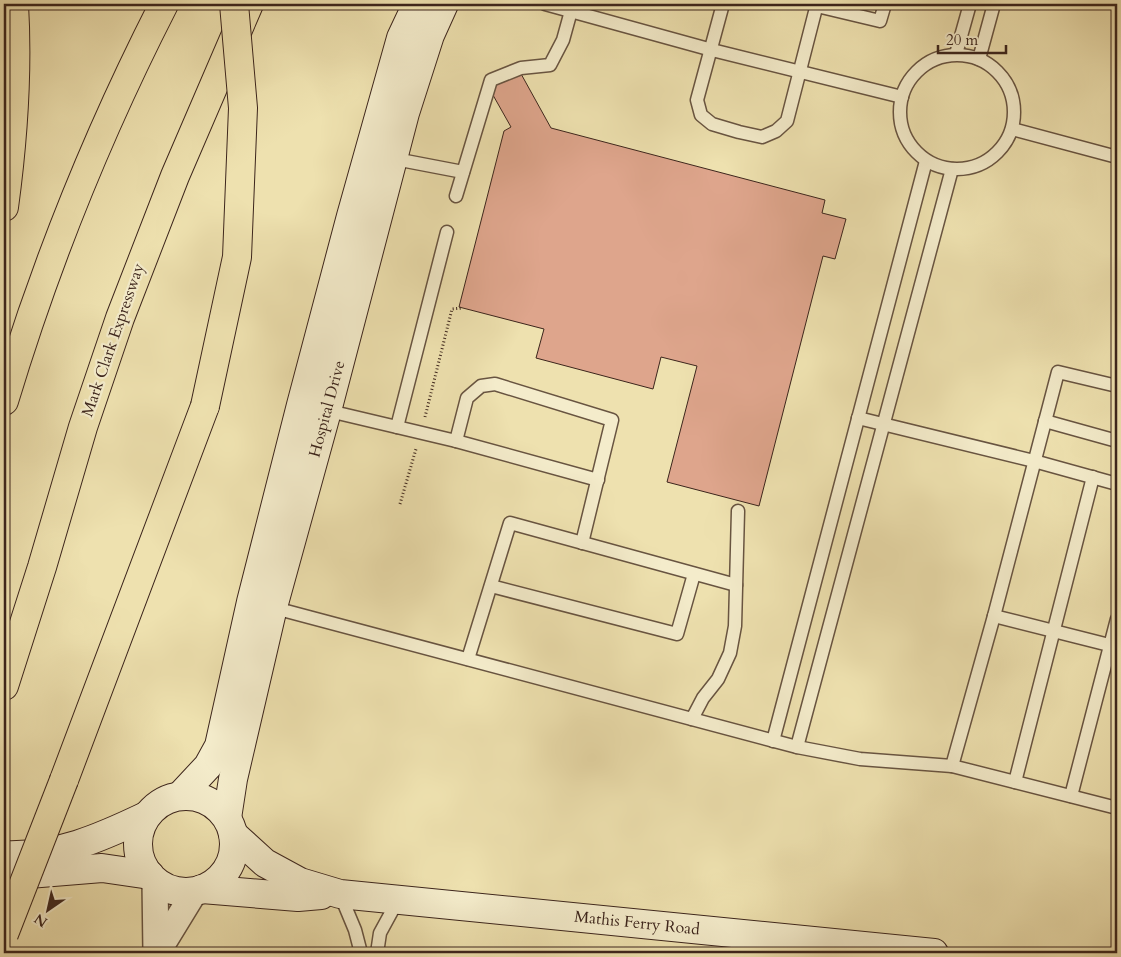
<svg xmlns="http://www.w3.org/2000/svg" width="1121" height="957" font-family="Cardo,serif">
	<rect width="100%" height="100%" fill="#eee1af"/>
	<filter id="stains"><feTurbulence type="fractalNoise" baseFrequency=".004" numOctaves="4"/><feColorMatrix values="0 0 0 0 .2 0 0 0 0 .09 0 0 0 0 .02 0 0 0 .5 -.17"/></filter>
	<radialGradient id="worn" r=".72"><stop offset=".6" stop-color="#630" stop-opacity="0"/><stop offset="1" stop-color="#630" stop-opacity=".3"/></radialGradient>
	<path fill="#dea58c" stroke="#3c251c" d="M520,72L551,128L825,200L822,213L846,219L835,259L823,256L759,506L667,482L697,366L661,357L653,389L536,358L544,329L459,307L504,131L511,127L489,88Z"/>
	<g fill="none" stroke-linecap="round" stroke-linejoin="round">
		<g stroke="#685441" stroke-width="15">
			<g id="lane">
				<path d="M545,4L712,50L902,97"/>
				<path d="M723,4L697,100L701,115L712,124L739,132L762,137L776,131L787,121L817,4"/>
				<path d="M817,6L880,21L885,4"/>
				<path d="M956,54L970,4"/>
				<circle cx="957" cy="112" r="57"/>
				<path d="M979,59L994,4"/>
				<path d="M1012,129L1117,157"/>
				<path d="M390,158L463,172"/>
				<path d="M456,196L491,80L521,68L550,65L563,40L571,11"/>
				<path d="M1117,386L1058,372L994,616L952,766L1117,808"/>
				<path d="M325,410L456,441L598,480"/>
				<path d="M858,418L1034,461L1117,484"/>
				<path d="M1045,421L1117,441"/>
				<path d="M397,427L447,232"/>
				<path d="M456,441L467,398L481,386L495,384L612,420L582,543"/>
				<path d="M491,586L677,634L694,574"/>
				<path d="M271,607L797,747L860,759L952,766"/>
				<path d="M994,616L1117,647"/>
				<path d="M468,659L510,523L736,585"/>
				<path d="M692,719L703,698L718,679L730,653L735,626L738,511"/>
				<path d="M773,741L926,161"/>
				<path d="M797,747L952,169"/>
				<path d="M1015,782L1093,477"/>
				<path d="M1071,796L1117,619"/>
				<path d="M340,894L355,930L361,953"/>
				<path d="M377,953L380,933L398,900"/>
			</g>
		</g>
		<g stroke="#685441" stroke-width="28">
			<g id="street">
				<path d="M155,881L156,953"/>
				<path d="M157,953L195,891"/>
			</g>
		</g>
		<g stroke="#3c251c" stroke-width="30">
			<g id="secondary">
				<path d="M180,796L208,766L219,746L251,602L301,405L351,216L401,38L417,4"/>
				<circle cx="186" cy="844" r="48"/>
				<path d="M227,818L233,779L273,607L327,411L405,113L430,35L444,4"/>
				<path d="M233,834L265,863L300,882L340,894L934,953"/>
				<path d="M4,855C57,857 100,838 146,816"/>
				<path d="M4,876L102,868L150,875"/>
				<path d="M202,889L298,897L321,895"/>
			</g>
		</g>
		<g stroke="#3c251c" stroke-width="30">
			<g id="highway">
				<path d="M4,207C13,141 18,71 14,4"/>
				<path d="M4,401C45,265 99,131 164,4"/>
				<path d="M4,686L42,567L83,427L120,318L175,176L249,4"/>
				<path d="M64,780L205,406"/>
			</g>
		</g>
		<g stroke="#3c251c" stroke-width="3" stroke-dasharray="1 2.5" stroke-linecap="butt">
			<path d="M425,417L452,309L462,308"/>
			<path d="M400,504L416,449"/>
		</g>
		<use href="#lane" stroke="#f4eccb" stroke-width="12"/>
		<use href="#street" stroke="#f4eccb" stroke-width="25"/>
		<use href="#secondary" stroke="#f4eccb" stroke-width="28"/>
		<use href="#highway" stroke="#eee1af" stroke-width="28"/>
		<g stroke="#3c251c" stroke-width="30" stroke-linecap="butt">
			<g id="highway-bridge">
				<path d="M205,406L237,257L243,108L234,4"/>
				<path d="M4,934L64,780"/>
			</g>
		</g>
		<use href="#highway-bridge" stroke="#eee1af" stroke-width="28"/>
	</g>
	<g text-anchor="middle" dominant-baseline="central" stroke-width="4.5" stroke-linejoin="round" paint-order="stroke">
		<g font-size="16" fill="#3c251c" stroke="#f4eccb">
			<text transform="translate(113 340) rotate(-71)">Mark Clark Expressway</text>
			<text transform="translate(327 409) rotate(-75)">Hospital Drive</text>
			<text transform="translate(637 923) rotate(6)">Mathis Ferry Road</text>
		</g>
	</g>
	<rect width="1121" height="957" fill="none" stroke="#eee1af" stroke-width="20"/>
	<rect x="5" y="5" width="1111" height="947" fill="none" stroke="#3c251c" stroke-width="2.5"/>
	<rect x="10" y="10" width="1101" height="937" fill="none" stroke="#3c251c"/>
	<g transform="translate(48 910) rotate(214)" stroke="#f4eccb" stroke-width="4" paint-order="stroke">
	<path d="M0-4L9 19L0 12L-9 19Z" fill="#3c251c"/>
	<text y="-8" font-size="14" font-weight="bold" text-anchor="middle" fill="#3c251c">N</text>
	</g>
	<path d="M938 45v8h68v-8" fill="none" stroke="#3c251c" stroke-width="2.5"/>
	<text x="946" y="45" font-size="15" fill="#3c251c" stroke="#f4eccb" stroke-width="4" paint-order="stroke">20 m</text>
	<rect width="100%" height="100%" filter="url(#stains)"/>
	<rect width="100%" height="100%" fill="url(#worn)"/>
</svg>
